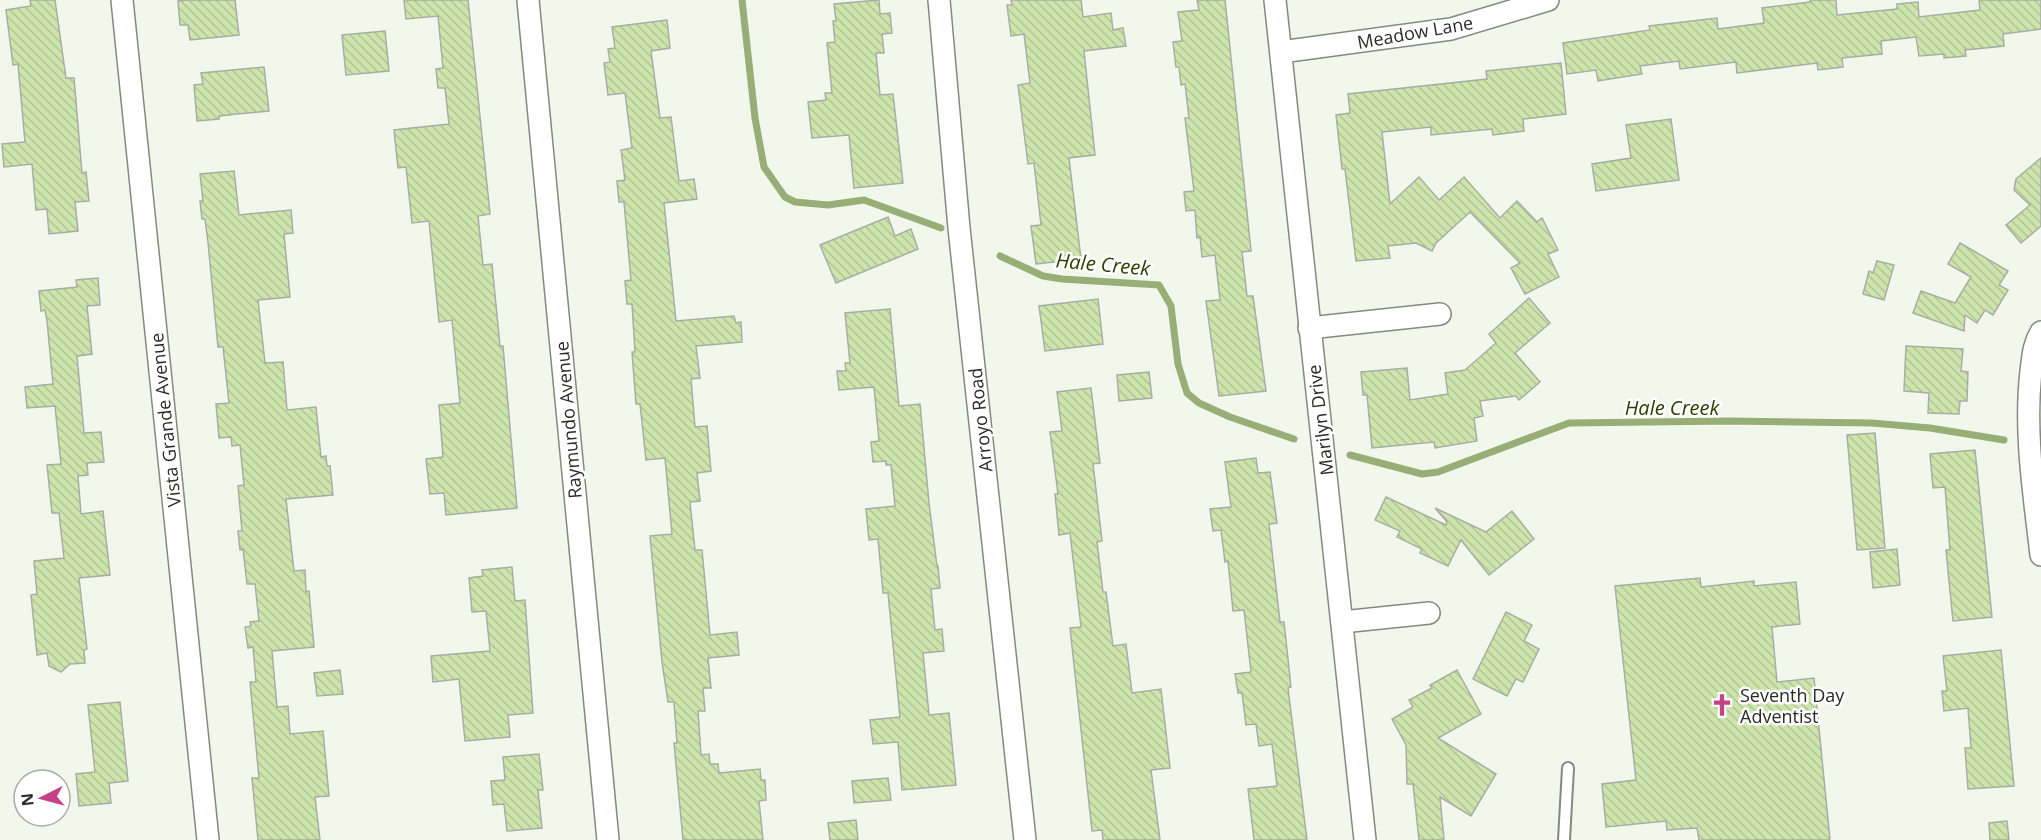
<svg xmlns="http://www.w3.org/2000/svg" width="2041" height="840" font-family="'Open Sans',sans-serif">
	<defs>
		<pattern id="building-back-hatch" width="6" height="6" patternUnits="userSpaceOnUse" patternTransform="scale(1.5)"><rect width="6" height="6" fill="#cde5ac"/><path d="M-1 5l2 2M0 0l6 6M5-1l2 2" fill="none" stroke="#b0c594"/></pattern>
	</defs>
	<rect width="100%" height="100%" fill="#f2f7ec"/>
	<g fill="none" stroke-linecap="round" stroke-linejoin="round">
		<g stroke="#97ae77" stroke-width="7">
			<path d="M742,0L755,118L764,167L785,197L795,202L828,205L864,200L941,228"/>
			<path d="M1000,256L1043,276L1062,279L1159,285L1171,306L1178,364L1187,393L1199,403L1230,417L1294,439"/>
			<path d="M1350,455L1422,474L1438,472L1569,423L1729,421L1872,423L1930,428L2004,440"/>
		</g>
	</g>
	<g fill="url(#building-back-hatch)" stroke="#a9ada4" stroke-width="1.5">
		<path d="M30,0H55L66,78H74L82,173L86,172L89,201L75,202L78,231L49,234L47,209L36,210L32,164L4,167L2,144L25,142L18,64L13,65L6,10L31,6Z"/>
		<path d="M188,0H235L239,35L190,40L188,25H180L178,1Z"/>
		<path d="M404,0H468L490,214L478,216L483,265L492,264L500,346H503L517,508L446,515L444,493L430,494L426,459L443,457L439,405L460,403L452,320L439,322L429,221L412,223L406,167L398,168L394,130L449,124L445,88H438L436,69L443,68L438,16L406,19Z"/>
		<path d="M879,0L880,14L890,13L892,33L882,34L884,53H876L880,95L893,94L903,183L854,188L849,135L812,138L808,102L826,100L825,93H832L827,43L835,42L833,21H836L834,4Z"/>
		<path d="M1011,0H1081L1083,17L1111,13L1113,30L1123,28L1126,46L1084,51L1095,155L1069,158L1081,259L1036,264L1031,226L1041,225L1034,163L1028,164L1018,85L1030,83L1024,34L1011,36L1007,5H1012Z"/>
		<path d="M1197,0H1225L1251,251L1242,252L1247,296H1253L1266,391L1219,396L1206,301L1220,300L1215,255L1202,257L1200,237L1197,238L1195,210L1186,211L1184,192L1194,191L1185,118H1189L1185,84L1181,85L1179,67H1176L1173,42L1182,41L1178,12L1199,10Z"/>
		<path d="M1810,0H1836L1837,15L1897,9V4L1918,2L1919,17L1980,10L1979,0H2041V29L2003,34L2004,46L1965,50L1966,56L1944,58V54L1919,56L1916,37L1881,41L1882,54L1842,58L1843,67L1818,70L1817,63L1737,73L1736,62L1680,69L1679,61L1640,66L1642,74L1598,81L1596,70L1567,74L1563,43L1650,30L1649,26L1717,18L1718,29L1764,23L1762,8L1810,2Z"/>
		<path d="M667,20L670,48L651,51L660,118L671,117L679,181L694,179L697,199L664,203L676,321L734,316L736,323L741,322L742,342L696,346L700,378L691,379L695,427L707,426L711,471L697,473L700,501L690,502L695,550H702L710,635L737,632L739,655L708,658L711,688H703L705,711H698L701,755L709,754L710,764H718L719,773L760,769L761,780H765L766,800L759,801L763,840H683L674,743H677L674,702H668L662,662L650,536L672,534L665,458L646,460L640,404H636L632,352H635L632,304H627L625,281L631,280L624,202H619L617,181L625,180L621,150L632,148L625,93L608,95L604,63L610,62L608,49L615,48L612,27Z"/>
		<path d="M385,31L389,71L346,75L342,35Z"/>
		<path d="M1561,63L1566,114L1523,119L1524,131L1493,135L1492,129L1431,135V127L1382,132L1390,204L1419,177L1439,200L1464,177L1500,218L1517,201L1537,222L1542,218L1558,250L1548,254L1559,277L1525,294L1511,268L1520,263L1470,212L1436,243L1432,251L1416,243L1388,246L1390,258L1356,261L1345,169H1342L1336,115L1350,113L1348,94L1487,79L1486,71Z"/>
		<path d="M264,67L269,111L237,114L219,116V119L197,121L194,85L203,84L201,73Z"/>
		<path d="M1671,119L1679,180L1596,191L1592,164L1631,158L1626,125Z"/>
		<path d="M2041,158V226L2021,243L2006,225L2030,205L2014,190L2016,179Z"/>
		<path d="M234,171L239,215L291,210L293,233L284,234L290,297L258,300L265,363L283,362L287,410L316,407L321,457L326,456L327,466H330L333,495L286,499L294,571L305,570L306,592L309,591L314,647L272,651L277,707L288,706L290,734L323,731L329,796L315,797L320,840H258L252,778H259L250,682H256L253,647L248,648L245,627L251,626L250,622L259,621L255,584H247L243,549L240,550L238,531H242L238,486L244,485L240,445L232,446L231,437L219,438L216,404L229,403L223,347H218L208,242L205,219H202L200,201H203L200,174Z"/>
		<path d="M888,217L895,236L911,229L918,249L836,283L820,245Z"/>
		<path d="M1960,243L2008,271L1999,285L2008,290L1993,315L1985,310L1977,323L1965,315L1964,331L1913,313L1921,291L1955,303L1971,277L1948,264Z"/>
		<path d="M1877,261L1894,265L1884,300L1863,294L1869,271L1873,273Z"/>
		<path d="M98,278L100,305L87,306L92,354L77,356L84,433L101,432L104,462L87,463L88,475L78,476L81,514L103,511L110,575L79,578L87,649L84,650L85,663L70,664L61,672L49,666L47,653L37,655L31,595L37,594L34,561L64,558L59,513H52L47,465L61,464L55,406L27,408L25,387L53,384L47,321L45,310L41,311L39,291L77,287L76,280Z"/>
		<path d="M1529,298L1550,323L1515,353L1540,382L1519,400L1516,396L1480,401L1483,416L1474,418L1477,441L1435,448L1434,442L1372,448L1367,395H1363L1361,372L1407,368L1410,400L1448,394L1445,373L1465,370L1496,343L1489,334Z"/>
		<path d="M1098,299L1103,344L1045,351L1039,306Z"/>
		<path d="M890,309L899,406L920,404L929,503L937,566H938L940,588L931,589L935,630L942,629L944,651L923,653L929,715L949,713L956,785L902,790L898,742L873,744L870,720L900,717L888,593H883L878,539L869,540L866,509L895,506L891,465H886V461L873,462L871,442L879,441L874,387L839,390L837,371H846L845,363H850L845,313Z"/>
		<path d="M1906,346L1963,349L1961,371L1968,372L1967,401H1960L1959,414L1928,413L1929,393L1904,391Z"/>
		<path d="M1149,372L1152,398L1119,401L1117,375Z"/>
		<path d="M1091,388L1100,463L1093,464L1102,541L1097,542L1103,592H1106L1113,646L1126,644L1132,693L1161,689L1170,768L1151,770L1160,840H1103L1102,830L1092,831L1070,628L1081,627L1070,533L1059,535L1055,494H1058L1050,432L1062,431L1057,392Z"/>
		<path d="M1875,433L1885,548L1857,550L1847,435Z"/>
		<path d="M1975,450L1992,617L1953,621L1946,550H1950L1945,487L1933,488L1930,454Z"/>
		<path d="M1256,458L1258,473L1270,472L1277,523L1269,524L1280,622H1284L1291,687L1288,688L1307,840H1254L1248,789L1277,786L1272,744L1259,746L1256,724L1246,725L1242,693H1238L1235,674L1251,672L1244,610L1233,611L1228,561L1225,562L1221,530L1213,531L1210,509L1231,507L1225,462Z"/>
		<path d="M1386,497L1446,525L1447,522L1435,508L1486,532L1512,511L1534,539L1489,575L1461,540L1448,566L1420,553L1422,549L1397,537L1400,531L1375,520Z"/>
		<path d="M1897,549L1900,585L1873,588L1870,552Z"/>
		<path d="M512,567L515,601L525,600L533,713L508,715L510,737L465,741L459,679L433,682L431,656L490,651L486,611L472,612L469,578L483,576L482,570Z"/>
		<path d="M1700,578L1701,587L1754,581V586L1796,582L1800,624L1772,627L1777,682L1814,678L1830,840H1699L1697,828L1667,830L1666,821L1606,827L1602,784L1636,780L1615,586Z"/>
		<path d="M1506,612L1532,625L1524,641L1539,649L1523,682L1516,679L1507,696L1473,679Z"/>
		<path d="M2001,650L2014,786L1968,789L1965,748H1971L1968,708L1944,711L1942,691H1947L1943,656Z"/>
		<path d="M340,670L343,694L317,696L314,673Z"/>
		<path d="M1457,670L1481,714L1438,738L1496,774L1471,816L1440,797L1444,840H1419L1413,784H1407L1406,745L1392,719L1413,707L1409,700L1432,688L1430,685Z"/>
		<path d="M120,702L128,781L109,783L111,803L79,806L76,774L95,772L88,705Z"/>
		<path d="M539,754L543,790H538L542,828L507,831L504,804L493,805L491,781L505,780L503,757Z"/>
		<path d="M888,778L891,800L854,803L852,781Z"/>
		<path d="M856,820L858,840H830L828,823Z"/>
		<path d="M2007,821L2009,840H1990L1989,823Z"/>
	</g>
	<g fill="none" stroke-linecap="round" stroke-linejoin="round">
		<g stroke="#858a80" stroke-width="14">
			<path id="lane" d="M1564,840L1568,768"/>
		</g>
		<g stroke="#858a80" stroke-width="24">
			<g id="street">
				<path d="M122,0L208,840"/>
				<path d="M528,0L608,840"/>
				<path d="M939,0L959,228L1025,840"/>
				<path d="M1275,0L1365,840"/>
				<path d="M1281,52L1451,29L1548,0"/>
				<path d="M1309,328L1440,314"/>
				<path d="M2041,332C2033,345 2033,357 2031,371C2024,432 2034,494 2041,555"/>
				<path d="M1342,622L1429,613"/>
			</g>
		</g>
		<use href="#lane" stroke="#fff" stroke-width="10"/>
		<use href="#street" stroke="#fff" stroke-width="21"/>
	</g>
	<defs>
		<g id="church-bare" transform="scale(1.8)"><path d="M-1.2-6h2.4v3.5h3.3v2.4h-3.3V6h-2.4V-.1h-3.3v-2.4h3.3Z" fill="#c64287" stroke="#fff" stroke-width="2.5" paint-order="stroke"/></g>
	</defs>
	<g fill-rule="evenodd">
		<use href="#church-bare" x="1722" y="705"/>
	</g>
	<g text-anchor="middle" dominant-baseline="central" stroke-width="5" stroke-linejoin="round" paint-order="stroke">
		<g font-size="18" fill="#292b27" stroke="#fff">
			<text transform="translate(1415 32) rotate(-10)">Meadow Lane</text>
			<text transform="translate(165 420) rotate(-96)">Vista Grande Avenue</text>
			<text transform="translate(568 420) rotate(-95)">Raymundo Avenue</text>
			<text transform="translate(980 420) rotate(-96)">Arroyo Road</text>
			<text transform="translate(1320 420) rotate(-97)">Marilyn Drive</text>
		</g>
		<g font-size="18" fill="#292b27" stroke="#fff" text-anchor="start">
			<text x="1740" y="695">Seventh Day<tspan x="1740" dy="21">Adventist</tspan></text>
		</g>
		<g font-size="20" font-style="italic" fill="#2b3f00" stroke="#fff">
			<text transform="translate(1103 264) rotate(5)">Hale Creek</text>
			<text x="1672" y="407">Hale Creek</text>
		</g>
	</g>
	<g transform="translate(42 798) rotate(264)"><circle r="28" fill="#ffffff" stroke="#a9aaa9" stroke-width="1.5"/>
	<path d="M0-4.5L10 22L0 15L-10 22Z" fill="#c64287"/>
	<text y="-9" font-size="16" font-weight="bold" text-anchor="middle" fill="#292b27">N</text>
	</g>
</svg>
